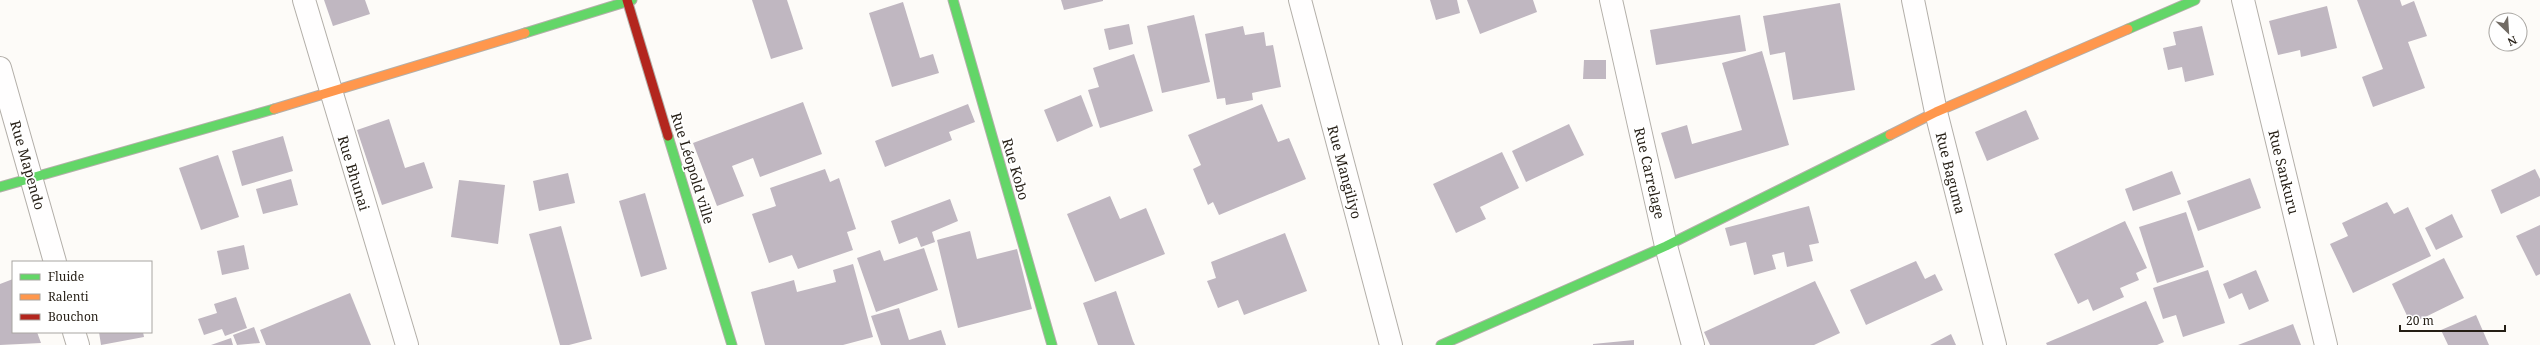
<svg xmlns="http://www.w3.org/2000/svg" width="2540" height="345" font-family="'Noto Serif',serif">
	<rect width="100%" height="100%" fill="#fdfbf8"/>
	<g fill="#c0b7c1">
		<path d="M324,0H365L370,14L333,26Z"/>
		<path d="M752,0H787L803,49L771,59Z"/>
		<path d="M1061,0H1103V1L1064,10Z"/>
		<path d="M1430,0H1457L1460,13L1436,20Z"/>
		<path d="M1467,0H1533L1537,12L1480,34Z"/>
		<path d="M2357,0H2400L2402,6L2414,1L2427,36L2408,42L2425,88L2373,107L2362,77L2383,69Z"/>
		<path d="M903,2L920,58L933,54L939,73L892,87L869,13Z"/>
		<path d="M1840,3L1855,90L1793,100L1785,52L1770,55L1763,16Z"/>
		<path d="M2327,6L2337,48L2301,57L2300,50L2278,55L2269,21Z"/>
		<path d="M1194,15L1210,82L1162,93L1147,26Z"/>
		<path d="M1740,15L1746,51L1656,65L1650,30Z"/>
		<path d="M1129,24L1133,44L1109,50L1104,29Z"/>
		<path d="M1243,26L1245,35L1264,32L1266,46L1273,45L1281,87L1252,93L1253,100L1226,105L1225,98L1217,99L1205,34Z"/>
		<path d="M2202,26L2214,75L2185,82L2182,67L2168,70L2163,48L2176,45L2173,32Z"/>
		<path d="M1762,51L1789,145L1675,179L1661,133L1687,125L1692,144L1742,130L1722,63Z"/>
		<path d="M1134,54L1153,111L1100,128L1088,90L1099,87L1093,68Z"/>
		<path d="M1584,60H1606V79H1583Z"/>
		<path d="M1081,95L1093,126L1057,142L1044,110Z"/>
		<path d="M803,102L822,154L760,177L753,158L732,166L744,196L717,206L693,143Z"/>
		<path d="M968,104L975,122L949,132L952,140L885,167L875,141Z"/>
		<path d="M1262,104L1278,142L1289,138L1306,179L1219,215L1213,202L1208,205L1193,169L1201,165L1188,135Z"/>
		<path d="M2026,110L2039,139L1987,161L1975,132Z"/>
		<path d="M389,119L405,168L424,162L433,188L382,205L357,130Z"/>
		<path d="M1569,124L1584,155L1526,182L1512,151Z"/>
		<path d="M283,136L293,171L242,186L232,151Z"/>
		<path d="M1502,152L1519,188L1480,207L1486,219L1456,233L1433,184Z"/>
		<path d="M218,155L239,217L201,230L179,168Z"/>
		<path d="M825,169L830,182L839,178L856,229L847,232L853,250L798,269L792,255L769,263L752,214L776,206L770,188Z"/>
		<path d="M2535,169L2540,179V196L2501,214L2491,190Z"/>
		<path d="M2172,171L2181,194L2133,211L2125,189Z"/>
		<path d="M568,173L575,203L539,211L533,181Z"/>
		<path d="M2250,178L2261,208L2198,231L2187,201Z"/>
		<path d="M291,179L298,205L263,214L256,189Z"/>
		<path d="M459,180L505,185L498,244L451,237Z"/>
		<path d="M645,193L667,269L641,277L619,201Z"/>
		<path d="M1110,196L1120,219L1146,208L1165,254L1095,282L1067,214Z"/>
		<path d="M950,199L958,221L932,232L935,242L921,247L917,237L899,244L891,221Z"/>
		<path d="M2387,202L2394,214L2408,207L2431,256L2353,293L2330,244L2348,236L2342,223Z"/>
		<path d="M1809,206L1819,243L1809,245L1813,261L1787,267L1784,252L1772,255L1776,269L1754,275L1746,242L1730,246L1725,228Z"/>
		<path d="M2186,212L2204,267L2157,283L2139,227Z"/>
		<path d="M2452,214L2463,237L2436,250L2425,228Z"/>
		<path d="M2125,221L2147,268L2136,273L2139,280L2120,288L2124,297L2093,311L2088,299L2078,304L2054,254Z"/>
		<path d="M2540,225V274L2536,276L2516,236Z"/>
		<path d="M561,226L592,339L569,345H560L529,234Z"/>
		<path d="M970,231L977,259L1017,249L1032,309L958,328L937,240Z"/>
		<path d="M1285,233L1307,291L1244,315L1238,300L1218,308L1207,281L1216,278L1211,262Z"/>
		<path d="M244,245L249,269L222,275L217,251Z"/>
		<path d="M924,248L938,290L876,312L857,258L880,250L884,261Z"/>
		<path d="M2444,258L2464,298L2411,324L2392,284Z"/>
		<path d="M1916,261L1925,279L1935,274L1943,290L1866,325L1850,290Z"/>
		<path d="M853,264L873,337L843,345H765L751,292L794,280L797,292L836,282L833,270Z"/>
		<path d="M2208,270L2225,323L2183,337L2176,315L2163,319L2153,288Z"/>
		<path d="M2256,270L2269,301L2249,310L2242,293L2229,299L2223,284Z"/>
		<path d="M13,279V332H37L41,343L0,345V284Z"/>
		<path d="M1815,281L1840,333L1814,345H1710L1704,332Z"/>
		<path d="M1116,291L1133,341L1135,345H1098L1083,303Z"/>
		<path d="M350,293L371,345H266L260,330Z"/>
		<path d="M236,297L247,328L225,336L222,329L204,335L198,319L217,313L214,304Z"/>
		<path d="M2146,301L2164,342L2157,345H2047L2046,343Z"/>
		<path d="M899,308L909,340L941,330L946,345H881L871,316Z"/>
		<path d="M2476,315L2489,345H2448L2441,330Z"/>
		<path d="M2293,324L2301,345H2238Z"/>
		<path d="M254,327L260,343L237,345L233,335Z"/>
		<path d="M99,332H143L144,337L101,345Z"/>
		<path d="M1951,334L1956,345H1930Z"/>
		<path d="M231,338L233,345H211Z"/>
		<path d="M1634,340V345H1593V344Z"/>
	</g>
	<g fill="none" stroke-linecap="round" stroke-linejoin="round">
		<g stroke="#b3afa9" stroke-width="24">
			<g id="street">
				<path d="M304,0L407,345"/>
				<path d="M1300,0L1391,345"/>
				<path d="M1611,0L1666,246L1693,345"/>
				<path d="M1913,0L1936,112L1995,345"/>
				<path d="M2243,0L2326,345"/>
				<path d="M0,68L55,262"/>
				<path d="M74,332L78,345"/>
			</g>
		</g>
		<g stroke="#b3afa9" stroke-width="11">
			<g id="fast">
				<path d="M953,0L1052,345"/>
				<path d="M2128,29L2195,0"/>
				<path d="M525,33L632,0"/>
				<path d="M668,136L732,345"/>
				<path d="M0,187L274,109"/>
				<path d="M1441,345L1666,246L1890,135"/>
			</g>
		</g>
		<g stroke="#b3afa9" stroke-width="11">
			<g id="slow">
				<path d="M274,109L525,33"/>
				<path d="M1890,135L1936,112L2128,29"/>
			</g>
		</g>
		<g stroke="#b3afa9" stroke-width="11">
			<path id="jam" d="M627,0L668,136"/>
		</g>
		<use href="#street" stroke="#fffefe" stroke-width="22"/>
		<use href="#fast" stroke="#63d668" stroke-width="9"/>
		<use href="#slow" stroke="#ff974d" stroke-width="9"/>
		<use href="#jam" stroke="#b3261e" stroke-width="9"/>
	</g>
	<g text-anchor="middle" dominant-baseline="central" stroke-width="3.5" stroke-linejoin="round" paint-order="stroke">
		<g font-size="14" fill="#251e15" stroke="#fff">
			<text transform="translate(28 165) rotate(74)">Rue Mapendo</text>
			<text transform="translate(693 168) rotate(73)">Rue Léopold ville</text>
			<text transform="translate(1016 169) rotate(74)">Rue Kobo</text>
			<text transform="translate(1345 172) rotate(75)">Rue Mangiliyo</text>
			<text transform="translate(2284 172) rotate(76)">Rue Sankuru</text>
			<text transform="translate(354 173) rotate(73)">Rue Bhunai</text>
			<text transform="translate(1650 173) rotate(77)">Rue Carrelage</text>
			<text transform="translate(1951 173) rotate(76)">Rue Baguma</text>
		</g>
	</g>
	<rect x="12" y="261" width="140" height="72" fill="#ffffff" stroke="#a8a5a1"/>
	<rect x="20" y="274" width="20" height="6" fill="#63d668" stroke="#a8a5a1"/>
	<text x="48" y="281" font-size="12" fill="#251e15">Fluide</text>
	<rect x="20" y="294" width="20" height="6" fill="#ff974d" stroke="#a8a5a1"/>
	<text x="48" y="301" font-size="12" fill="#251e15">Ralenti</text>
	<rect x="20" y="314" width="20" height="6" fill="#b3261e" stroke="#a8a5a1"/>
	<text x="48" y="321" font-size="12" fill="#251e15">Bouchon</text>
	<g transform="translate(2508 32) rotate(155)"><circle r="19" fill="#ffffff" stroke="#a8a5a1"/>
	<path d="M0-3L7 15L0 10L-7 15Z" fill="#716b64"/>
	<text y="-6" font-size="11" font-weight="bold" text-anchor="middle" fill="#251e15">N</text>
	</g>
	<path d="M2400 325v6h105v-6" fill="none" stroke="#251e15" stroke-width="2"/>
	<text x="2406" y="325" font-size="12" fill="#251e15" stroke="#ffffff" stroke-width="3" paint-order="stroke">20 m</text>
</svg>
